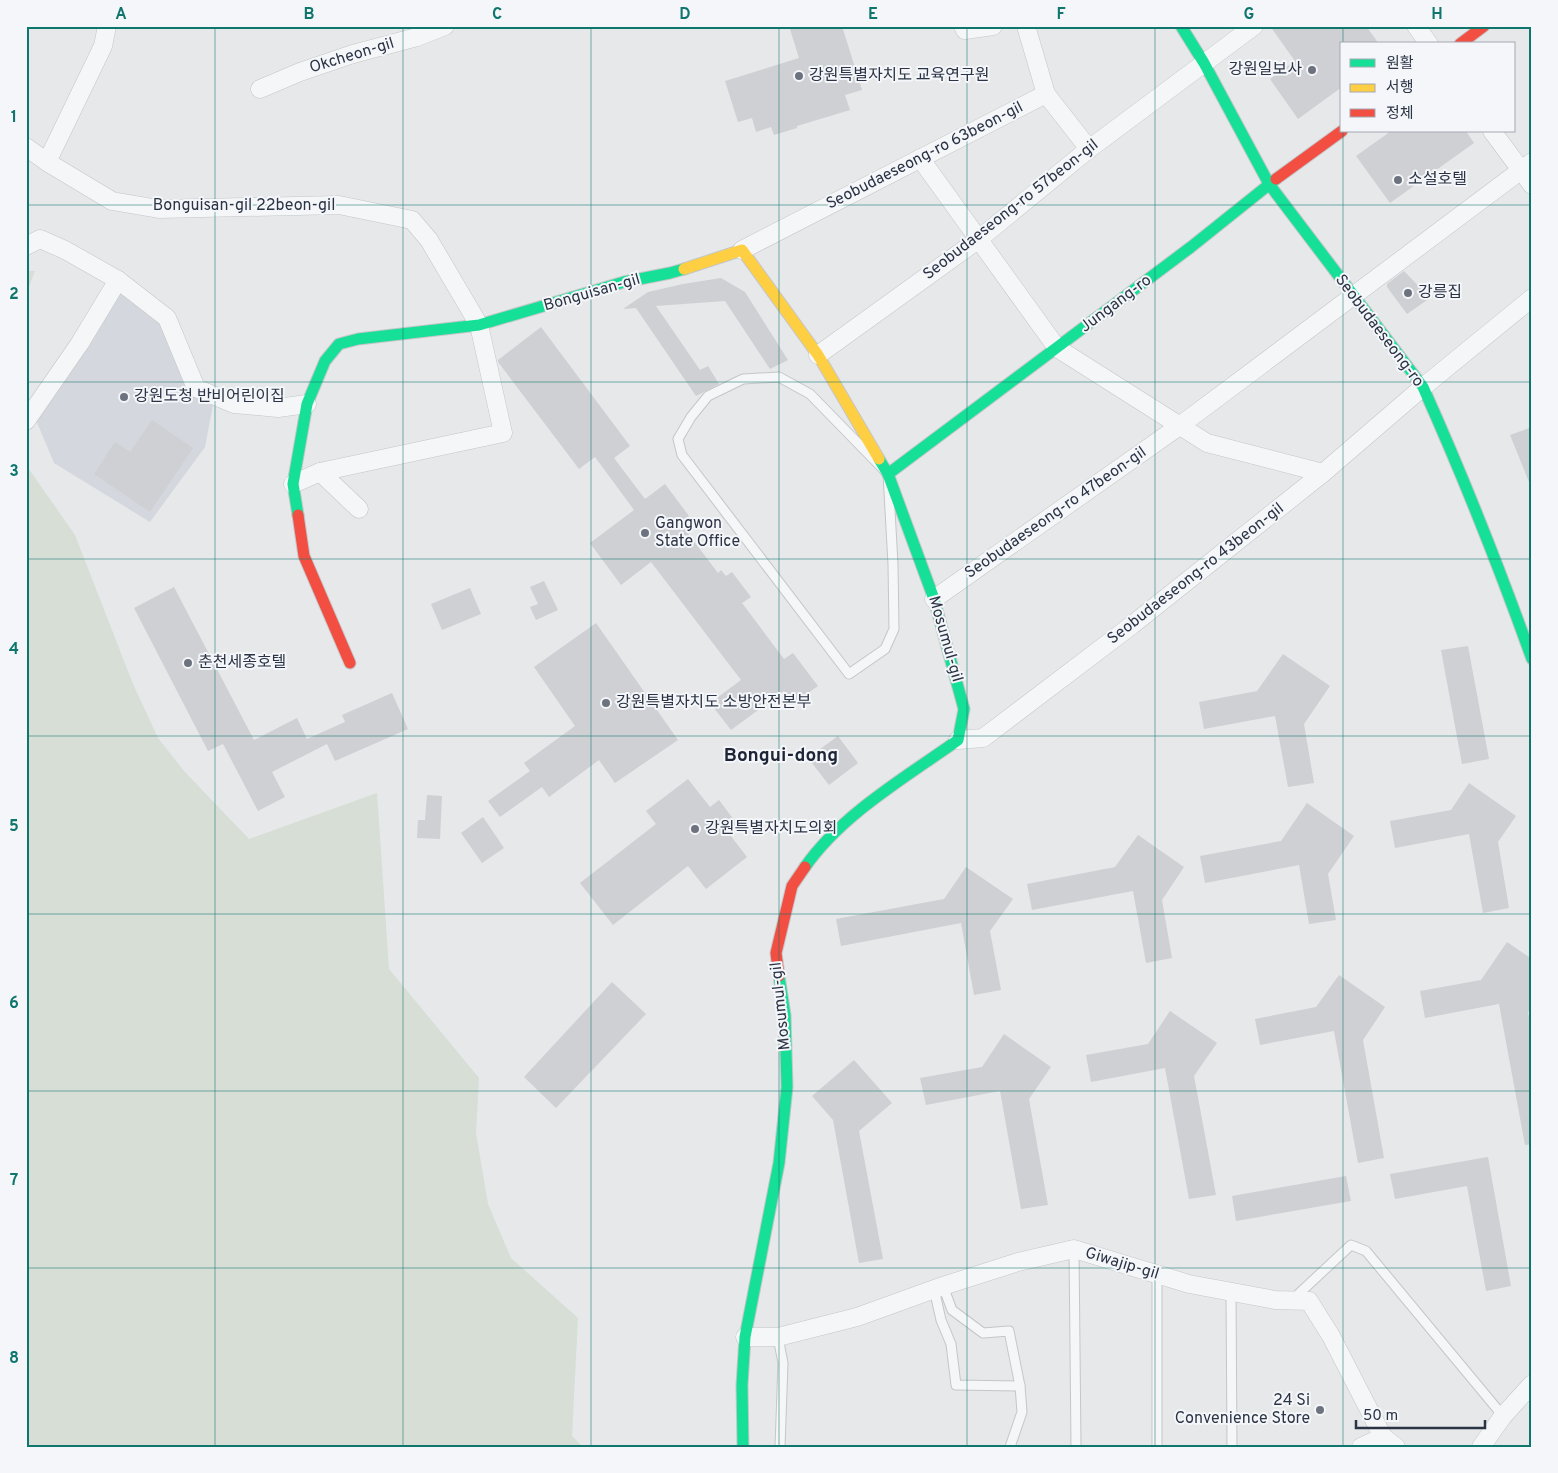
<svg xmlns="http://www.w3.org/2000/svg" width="1558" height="1473" font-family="Overpass,'Noto Sans KR',sans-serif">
	<rect width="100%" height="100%" fill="#e6e8ea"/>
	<path fill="#d4d7dd" d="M118,280L167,318L196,388L213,405L205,447L150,522L54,463L31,408Z"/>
	<g fill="#d6ded6">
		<path d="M26,271H35L26,294Z"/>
		<path d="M26,465L75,535L133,684L158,738L184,771L249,839L377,793L389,969L479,1078L476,1133L488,1204L511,1258L578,1318L572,1436L583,1447H26Z"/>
	</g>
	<g fill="#ced0d3">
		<path d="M789,26H842L862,90L845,95L850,110L797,126V128L774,135L771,127L756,132L752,118L738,122L725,81L799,58Z"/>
		<path d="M1270,26H1366L1379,44H1342V87L1298,119L1270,79L1295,61Z"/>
		<path d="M1391,131H1466L1474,143L1390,203L1356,156Z"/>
		<path d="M1404,271L1430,298L1407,314L1387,287V284Z"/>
		<path d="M721,278L745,292L788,360L770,369L725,301L656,306L700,370L708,366L719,384L696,396L636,308L623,309L648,292L683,284Z"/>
		<path d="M541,327L630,446L614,458L645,499L665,484L689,516L680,523L718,573L721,570L726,576L732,572L751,597L742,603L784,659L793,653L818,686L793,704L784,691L731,730L710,703L741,680L651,562L621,585L590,543L634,510L595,457L579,469L498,362V360Z"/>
		<path d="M152,420L193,448L150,512L94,474L115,442L130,452Z"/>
		<path d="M1532,427V487H1531L1510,435Z"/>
		<path d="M544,581L558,610L536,620L530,607L538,604L530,587Z"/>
		<path d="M174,587L254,740L297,718L307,739L345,722L342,715L392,693L408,729L335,761L327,744L272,772L285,797L258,811L223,744L208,751L134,608Z"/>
		<path d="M470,588L481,614L442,630L431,604Z"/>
		<path d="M596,623L678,740L615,783L599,760L549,797L542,787L500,817L488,801L530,771L524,763L575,726L534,667Z"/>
		<path d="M1468,646L1489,759L1462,764L1441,650Z"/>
		<path d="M1283,654L1330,686L1304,724L1314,783L1288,787L1275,716L1204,729L1199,702L1257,691Z"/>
		<path d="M838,736L858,763L829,785L808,758Z"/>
		<path d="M688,779L710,807L719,800L737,824L727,831L747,857L706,889L688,866L613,925L580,883L656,824L646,811Z"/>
		<path d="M1469,783L1516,816L1498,842L1509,908L1483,913L1469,834L1395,848L1390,821L1451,810Z"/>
		<path d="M427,795L442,796L440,839L417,838L418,820H425Z"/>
		<path d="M1307,803L1354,836L1328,874L1336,920L1309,924L1299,865L1205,883L1200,856L1281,841Z"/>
		<path d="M483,817L504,848L482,863L461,833Z"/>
		<path d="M1138,835L1184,867L1162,900L1172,958L1146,963L1133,891L1032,910L1027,884L1115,867Z"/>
		<path d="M966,867L1013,899L990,931L1001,990L974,995L961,923L841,946L836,919L944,899Z"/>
		<path d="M1507,942L1532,959V1007L1528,1012L1532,1033V1144L1525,1145L1499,1004L1425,1018L1420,991L1481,980Z"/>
		<path d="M1339,975L1385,1007L1363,1040L1384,1158L1358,1163L1334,1031L1260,1045L1255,1019L1316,1007Z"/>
		<path d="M612,982L646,1014L556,1108L524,1077Z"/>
		<path d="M1170,1011L1217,1043L1194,1076L1216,1195L1189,1199L1165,1068L1091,1082L1086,1055L1148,1044Z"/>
		<path d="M1004,1034L1051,1067L1029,1099L1048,1205L1021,1209L1000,1091L926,1105L920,1078L982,1067Z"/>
		<path d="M854,1060L892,1103L859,1131L883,1259L859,1263L833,1120L812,1096Z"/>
		<path d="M1488,1157L1511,1286L1486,1291L1467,1186L1395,1199L1390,1174Z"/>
		<path d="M1346,1176L1351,1201L1236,1221L1232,1196Z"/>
	</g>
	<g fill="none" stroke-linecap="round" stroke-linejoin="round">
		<g stroke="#c4c6c8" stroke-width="11">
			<g id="lane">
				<path d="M779,377L810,394L888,474L893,564L894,629L885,649L849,674L682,455L678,439L691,417L708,396L743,379Z"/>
				<path d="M1074,1249L1076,1447"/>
				<path d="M943,1286L952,1310L983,1333L1009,1331L1020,1386L1022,1412L1010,1447"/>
				<path d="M934,1289L941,1320L951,1344L956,1385L1020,1386"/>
				<path d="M1231,1291L1232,1447"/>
				<path d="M1292,1300L1351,1245L1366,1251L1503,1416"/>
				<path d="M778,1337L783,1363L780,1447"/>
				<path d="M1157,1447V1275"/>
			</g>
		</g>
		<g stroke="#c4c6c8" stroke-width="19">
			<g id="street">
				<path d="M963,26L965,30L993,26"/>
				<path d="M1026,26L1046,94L1089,149"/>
				<path d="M1416,26L1429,44"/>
				<path d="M260,89L300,72L353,54L417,37L445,26"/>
				<path d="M1492,131L1532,185"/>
				<path d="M26,147L47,162L112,201L159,209L339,205L412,220L429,240L479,325L503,433L320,472L293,484"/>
				<path d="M920,158L1057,348L1207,443L1323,473"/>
				<path d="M47,162L103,46L107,26"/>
				<path d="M26,246L40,239L65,250L118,280L167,318L196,388L234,404L278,408L307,404"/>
				<path d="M742,250L1046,94"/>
				<path d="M818,355L979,239L1089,149L1254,26"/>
				<path d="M26,421L80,343L118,280"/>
				<path d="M320,472L359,509"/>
				<path d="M934,599L1178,427L1532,162"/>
				<path d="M958,740L983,738L1132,625L1323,473L1423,387L1532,298"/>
				<path d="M745,1337H778L857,1317L943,1286L1018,1262L1074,1249L1189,1284L1275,1300L1309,1301L1331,1336L1383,1437L1396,1447"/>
				<path d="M1361,1447L1383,1437"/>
				<path d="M1481,1447L1503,1416L1532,1384"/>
			</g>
		</g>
		<g stroke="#c4c6c8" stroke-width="13">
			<g id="fast">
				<path d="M1181,26L1204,63L1269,184L1423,387C1463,476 1499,567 1532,659"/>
				<path d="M888,474L1191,247L1276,179"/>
				<path d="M298,515L293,484L307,404L325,361L339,344L358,339L479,325L624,282L670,273L684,269"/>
				<path d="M805,867C842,814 906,777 958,740L964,709L934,599L888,474L879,459"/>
				<path d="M743,1447L742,1385L745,1337L779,1163L787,1087L785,1015L779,976"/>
			</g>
		</g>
		<g stroke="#c4c6c8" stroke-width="13">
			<path id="slow" d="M684,269L742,250L818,355L879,459"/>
		</g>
		<g stroke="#c4c6c8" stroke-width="13">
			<g id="jam">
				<path d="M1460,44L1484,26"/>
				<path d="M1276,179L1342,131"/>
				<path d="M298,515L304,556L350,663"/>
				<path d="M779,976L776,953L792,886L805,867"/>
			</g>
		</g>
		<use href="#lane" stroke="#f5f6f7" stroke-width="9"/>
		<use href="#street" stroke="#f5f6f7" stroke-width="18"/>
		<use href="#fast" stroke="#16e098" stroke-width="11"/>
		<use href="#slow" stroke="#ffcf43" stroke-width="11"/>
		<use href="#jam" stroke="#f24e42" stroke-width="11"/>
	</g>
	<path fill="none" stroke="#0f766e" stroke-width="1" stroke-opacity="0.55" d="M215,26V1447M403,26V1447M591,26V1447M779,26V1447M967,26V1447M1155,26V1447M1343,26V44M1343,131V1447M26,205H1532M26,382H1532M26,559H1532M26,736H1532M26,914H1532M26,1091H1532M26,1268H1532"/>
	<g fill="#6c737f" stroke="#f4f6f9" stroke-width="2">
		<circle cx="1312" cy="70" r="5"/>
		<circle cx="799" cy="76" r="5"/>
		<circle cx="1398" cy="180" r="5"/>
		<circle cx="1408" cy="293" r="5"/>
		<circle cx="124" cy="397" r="5"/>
		<circle cx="645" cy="533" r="5"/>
		<circle cx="188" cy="663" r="5"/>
		<circle cx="606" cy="703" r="5"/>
		<circle cx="695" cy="829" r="5"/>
		<circle cx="1320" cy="1410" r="5"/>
	</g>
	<g text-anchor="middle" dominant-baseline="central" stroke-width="4" stroke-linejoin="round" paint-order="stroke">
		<g font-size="16" fill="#2b3445" stroke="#f4f6f9">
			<text transform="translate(352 56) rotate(-17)">Okcheon-gil</text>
			<text transform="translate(925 156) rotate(-27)">Seobudaeseong-ro 63beon-gil</text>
			<text x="244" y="206">Bonguisan-gil 22beon-gil</text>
			<text transform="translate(1011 210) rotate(-38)">Seobudaeseong-ro 57beon-gil</text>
			<text transform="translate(592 293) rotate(-16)">Bonguisan-gil</text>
			<text transform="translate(1116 304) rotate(-37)">Jungang-ro</text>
			<text transform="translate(1379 331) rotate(53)">Seobudaeseong-ro</text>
			<text transform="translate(1056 513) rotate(-35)">Seobudaeseong-ro 47beon-gil</text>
			<text transform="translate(1196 574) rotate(-38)">Seobudaeseong-ro 43beon-gil</text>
			<text transform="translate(945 639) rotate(74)">Mosumul-gil</text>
			<text transform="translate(781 1006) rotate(-96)">Mosumul-gil</text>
			<text transform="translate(1122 1264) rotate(17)">Giwajip-gil</text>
		</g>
		<g font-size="16" fill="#2b3445" stroke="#f4f6f9" text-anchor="start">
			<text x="1302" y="70" text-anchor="end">강원일보사</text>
			<text x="809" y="76">강원특별자치도 교육연구원</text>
			<text x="1408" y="180">소설호텔</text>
			<text x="1418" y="293">강릉집</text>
			<text x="134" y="397">강원도청 반비어린이집</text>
			<text x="655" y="524">Gangwon<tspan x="655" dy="18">State Office</tspan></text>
			<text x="198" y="663">춘천세종호텔</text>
			<text x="616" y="703">강원특별자치도 소방안전본부</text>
			<text x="705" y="829">강원특별자치도의회</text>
			<text x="1310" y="1401" text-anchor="end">24 Si<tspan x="1310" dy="18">Convenience Store</tspan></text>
		</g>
		<g font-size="19" font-weight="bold" fill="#1d2536" stroke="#f4f6f9">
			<text x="781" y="756">Bongui-dong</text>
		</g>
	</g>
	<rect width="1558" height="1473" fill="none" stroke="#f4f6f9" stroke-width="55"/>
	<rect x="1340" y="42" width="175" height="90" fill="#f4f6f9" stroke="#a4a8b1"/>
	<rect x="1350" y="59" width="25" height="8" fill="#16e098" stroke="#a4a8b1"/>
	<text x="1386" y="68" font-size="15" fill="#2b3445">원활</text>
	<rect x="1350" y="84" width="25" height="8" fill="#ffcf43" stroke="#a4a8b1"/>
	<text x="1386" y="92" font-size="15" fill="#2b3445">서행</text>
	<rect x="1350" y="109" width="25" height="8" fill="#f24e42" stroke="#a4a8b1"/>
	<text x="1386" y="118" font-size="15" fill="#2b3445">정체</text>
	<path d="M1356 1420v8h129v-8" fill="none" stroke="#2b3445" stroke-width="2.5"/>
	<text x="1363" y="1420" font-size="15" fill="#2b3445" stroke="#f4f6f9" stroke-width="4" paint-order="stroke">50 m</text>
	<rect x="28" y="28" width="1502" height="1418" fill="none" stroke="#0f766e" stroke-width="2"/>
	<g font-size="16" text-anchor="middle" font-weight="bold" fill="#0f766e">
		<text x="121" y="19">A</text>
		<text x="309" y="19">B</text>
		<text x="497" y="19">C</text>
		<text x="685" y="19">D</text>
		<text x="873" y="19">E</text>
		<text x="1061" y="19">F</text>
		<text x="1249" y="19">G</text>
		<text x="1437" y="19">H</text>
		<text x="14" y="122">1</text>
		<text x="14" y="299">2</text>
		<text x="14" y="476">3</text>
		<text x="14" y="654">4</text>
		<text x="14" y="831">5</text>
		<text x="14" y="1008">6</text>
		<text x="14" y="1185">7</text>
		<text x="14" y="1363">8</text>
	</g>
</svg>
